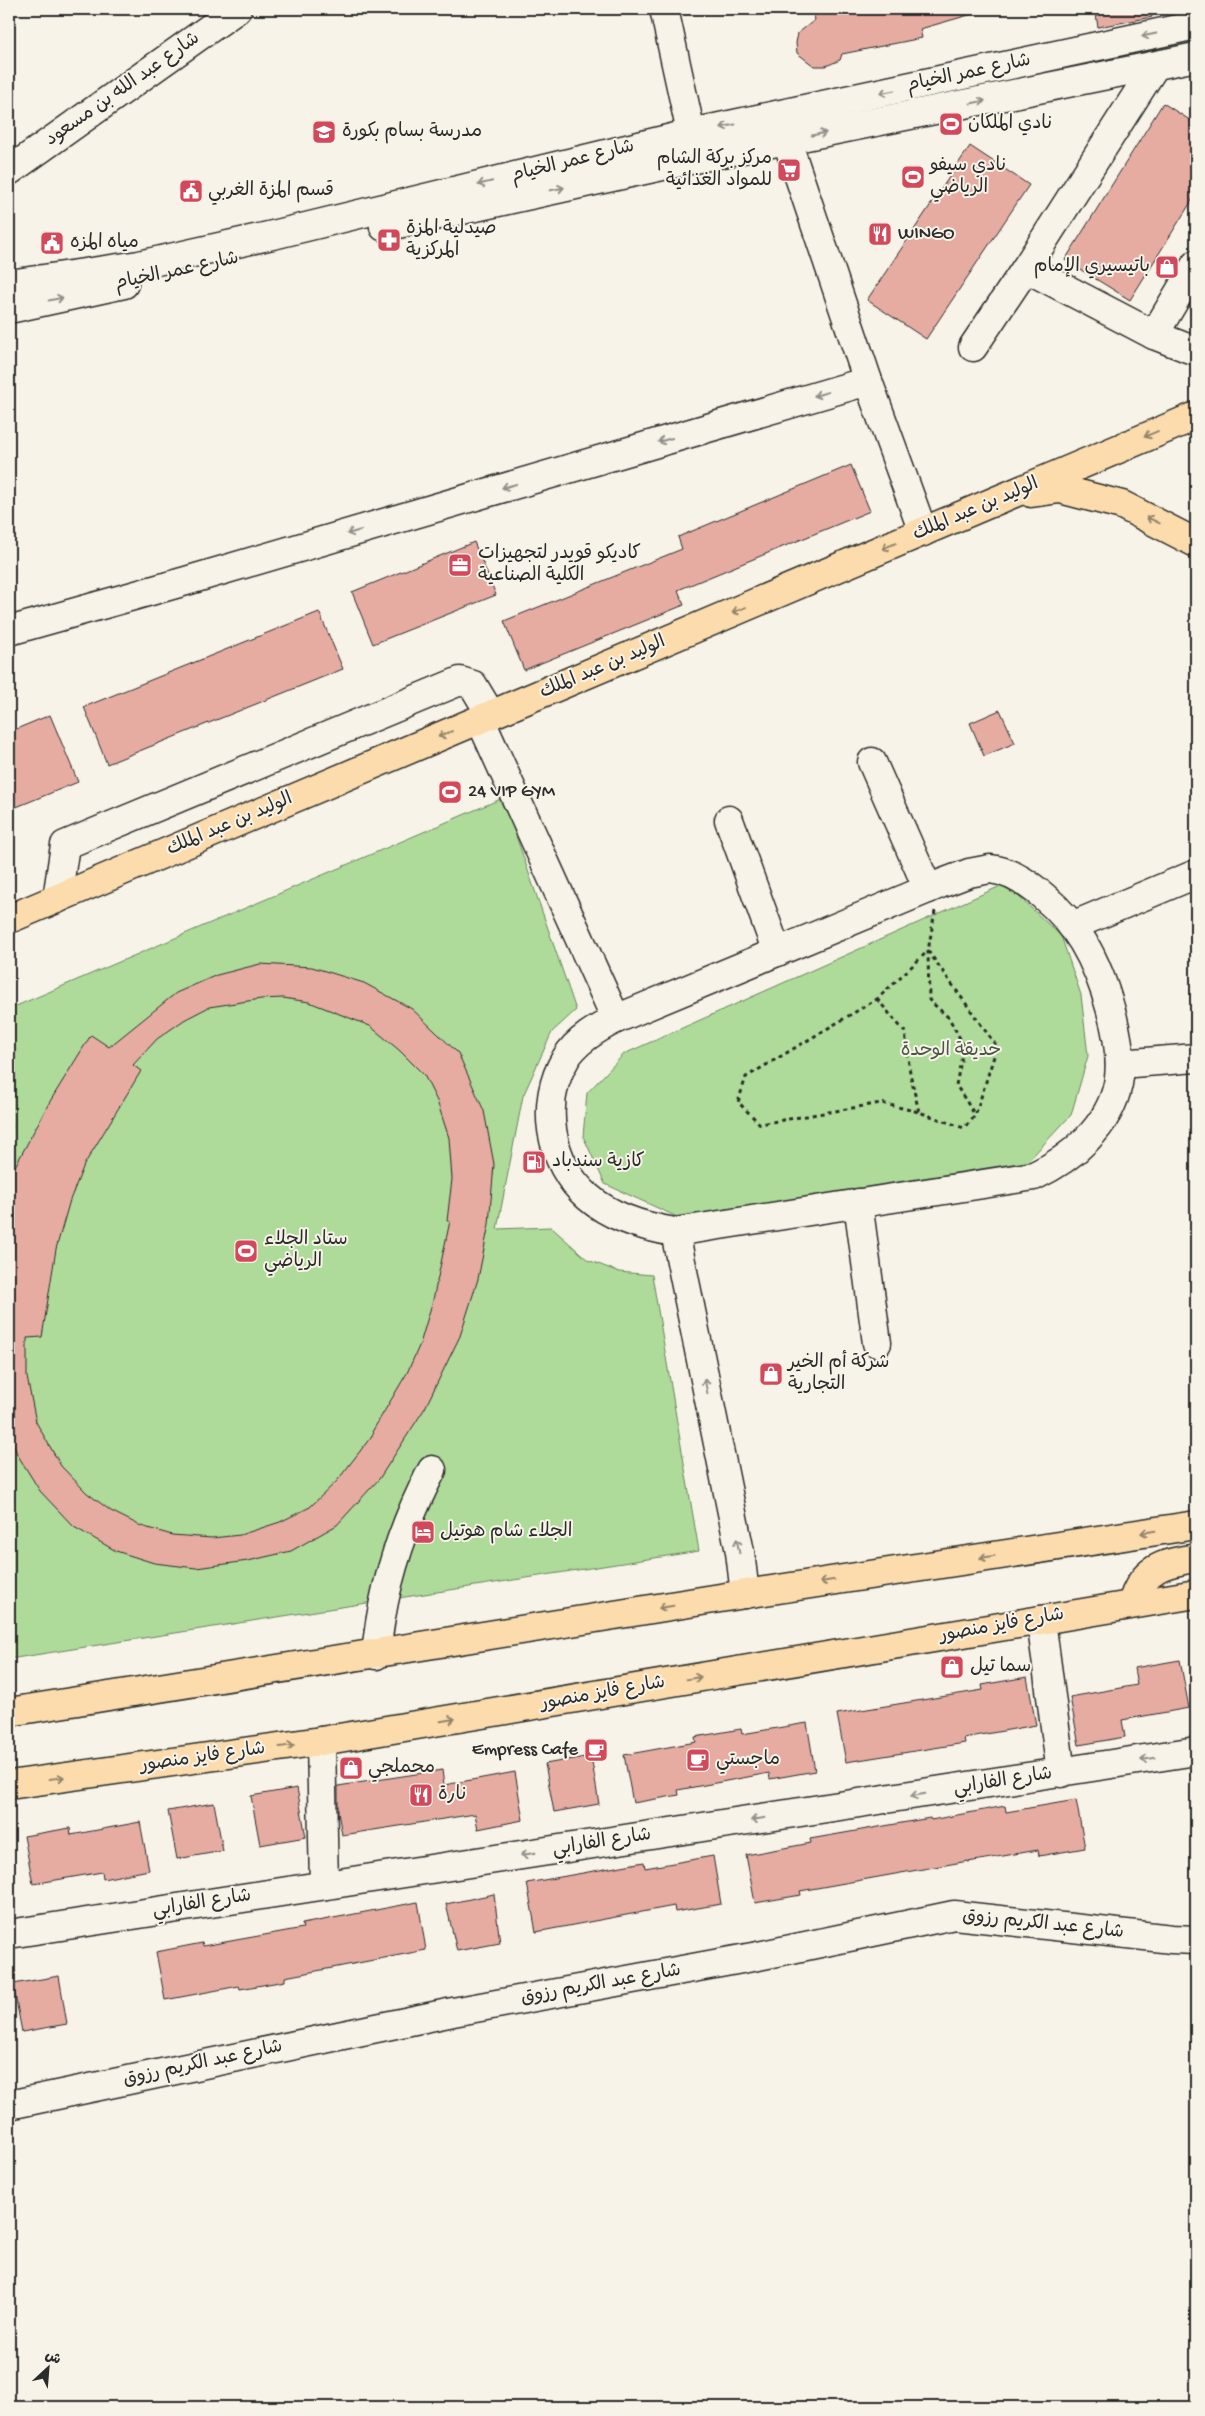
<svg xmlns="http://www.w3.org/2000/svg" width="1205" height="2416" font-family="'Gochi Hand','Playpen Sans Arabic',sans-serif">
	<rect width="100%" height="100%" fill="#f7f3e8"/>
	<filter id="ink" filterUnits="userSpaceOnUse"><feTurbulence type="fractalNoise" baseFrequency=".02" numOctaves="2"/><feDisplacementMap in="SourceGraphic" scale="10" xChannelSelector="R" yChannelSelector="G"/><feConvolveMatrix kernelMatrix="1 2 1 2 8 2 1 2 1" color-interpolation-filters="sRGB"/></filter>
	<g filter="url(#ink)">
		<g fill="#aedb99" stroke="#6c8362">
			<path d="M503,798L576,1010L552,1032L523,1096L497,1229L551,1227L588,1260L619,1272L652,1275L699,1551L9,1659V1009Z"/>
			<path d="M1005,884L1061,936L1081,995L1088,1056L1071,1115L1016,1174L684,1220L605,1184L583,1136L587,1093L624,1054Z"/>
		</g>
		<g fill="#e6aca2" stroke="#2b2b2b" fill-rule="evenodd">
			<path d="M812,9H843L844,13L866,9H975L976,13L920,29L922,38L842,54L840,60L826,66H814L797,53L796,43L798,33L815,20Z"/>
			<path d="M1095,9H1151L1152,17L1098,27Z"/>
			<path d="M1163,103L1196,124V194L1130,300L1065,260Z"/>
			<path d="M970,146L1029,185L926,339L867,300Z"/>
			<path d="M851,465L870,511L678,590L684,605L524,670L504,621L682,549L678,537Z"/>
			<path d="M474,542L496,595L373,644L352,592Z"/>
			<path d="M319,612L343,669L107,764L84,707Z"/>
			<path d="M1000,710L1015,743L984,756L970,723Z"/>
			<path d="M50,715L78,782L9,810V732Z"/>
			<path d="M260,964L312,967L364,983L412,1009L458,1053L484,1111L494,1164L489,1224L478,1279L460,1336L425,1408L379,1479L337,1525L291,1551L248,1561L196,1568L154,1563L116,1551L74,1527L40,1491L17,1454L9,1431V1185L11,1174L49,1103L91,1035L109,1047L176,993L217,975ZM283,998L309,1002L370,1026L399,1050L424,1075L437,1101L449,1138L452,1179L447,1221H450L433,1300L420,1344L407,1373L372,1432L374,1433L337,1481L310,1507L280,1522L240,1535L212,1538L172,1535L141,1526L111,1511L87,1493L61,1466L36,1422L27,1377V1338L42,1337L56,1249L70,1200L84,1165L141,1071L133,1065L157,1039L184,1020L209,1007L261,999Z"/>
			<path d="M1180,1660L1189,1708L1122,1720L1125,1737L1079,1745L1070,1697L1137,1685L1134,1668Z"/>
			<path d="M1027,1677L1036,1725L964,1738L965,1743L846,1762L837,1714L983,1690L982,1685Z"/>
			<path d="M807,1723L815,1771L770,1779L769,1773L678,1790L679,1795L633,1803L624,1755L696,1742L695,1737L741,1729L742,1734Z"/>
			<path d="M591,1756L599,1804L554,1812L545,1764Z"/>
			<path d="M442,1770L444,1785L515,1772L523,1820L478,1829L475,1814L342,1835L338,1812V1786Z"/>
			<path d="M297,1788L306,1837L260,1845L251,1796Z"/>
			<path d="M1076,1800L1085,1848L1039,1856L1038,1850L968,1862V1861L800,1891L801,1895L755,1903L746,1855L811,1843L810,1839L930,1818L931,1820L1005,1806L1006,1812Z"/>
			<path d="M214,1803L223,1851L177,1859L168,1811Z"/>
			<path d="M140,1822L149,1870L103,1879L102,1872L33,1884L24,1836L70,1828L71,1835Z"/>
			<path d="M713,1856L721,1904L675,1912L674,1906L536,1932L527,1883L644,1862L645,1868Z"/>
			<path d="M494,1894L500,1943L457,1951L446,1904Z"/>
			<path d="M418,1902L426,1950L285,1977V1981L240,1989L239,1986L165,2000L156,1952L202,1943L203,1946L303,1928L302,1924Z"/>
			<path d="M59,1976L67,2024L22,2032L13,1984Z"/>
		</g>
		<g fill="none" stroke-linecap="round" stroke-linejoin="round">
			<g stroke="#2b2b2b" stroke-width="31">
				<g id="minor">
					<path d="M664,9L695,151"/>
					<path d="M783,125L787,141L868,381L923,532"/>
					<path d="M9,171L237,9"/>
					<path d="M384,227L708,156L1196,57"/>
					<path d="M1026,268L1155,66"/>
					<path d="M9,284L139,265L277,234L692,133L1196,25"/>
					<path d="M9,309L124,284"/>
					<path d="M1154,335L1190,349L1196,350"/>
					<path d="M973,347L1026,268L1154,335L1196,264"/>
					<path d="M9,631L186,581L868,381"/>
					<path d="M480,719L616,1019"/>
					<path d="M872,762L928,889"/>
					<path d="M729,820L777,952"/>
					<path d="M990,869C1024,872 1066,913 1083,942C1103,975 1126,1045 1118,1084C1109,1127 1072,1158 1034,1176L675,1232C644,1227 612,1218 588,1197C549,1163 539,1102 566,1058C577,1040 598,1028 616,1019L940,884L969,873Z"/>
					<path d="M57,899L65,845L460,681L473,685L491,715"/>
					<path d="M1072,926L1196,874"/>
					<path d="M1120,1064L1196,1058"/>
					<path d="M858,1203L877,1343"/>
					<path d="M675,1232L740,1552L745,1594"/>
					<path d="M1041,1620L1061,1773"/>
					<path d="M376,1655C382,1588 401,1529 432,1470"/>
					<path d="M321,1741L324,1885"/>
					<path d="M9,1934L1196,1751"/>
					<path d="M9,2105L453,2012L758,1956L954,1915L1172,1939L1196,1940"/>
				</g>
			</g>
			<g stroke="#2b2b2b" stroke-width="31">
				<g id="major">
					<path d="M1031,493L1060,489L1122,505L1196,543"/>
					<path d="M9,919L1196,416"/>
				</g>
			</g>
			<g stroke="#2b2b2b" stroke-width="31">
				<g id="highway">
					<path d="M1132,1604C1142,1568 1163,1563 1196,1558"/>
					<path d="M9,1712L745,1594L1196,1525"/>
					<path d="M9,1785L321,1741L1196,1594"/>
				</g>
			</g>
			<g stroke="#2b2b2b" stroke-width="3" stroke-dasharray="4 4" stroke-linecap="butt">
				<path d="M935,911L928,951L929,1000L949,1018L964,1046L956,1085L975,1115"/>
				<path d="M928,951L997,1047L975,1116L964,1128L919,1112L881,1103L760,1124L738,1102L746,1077L877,999Z"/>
				<path d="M877,999L905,1032L910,1073L919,1112"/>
				<path d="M9,1134L12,1126"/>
			</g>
			<use href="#minor" stroke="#f7f3e8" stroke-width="28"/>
			<use href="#major" stroke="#fcdcac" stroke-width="28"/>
			<use href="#highway" stroke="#fcdcac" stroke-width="28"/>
		</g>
		<defs><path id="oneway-shaft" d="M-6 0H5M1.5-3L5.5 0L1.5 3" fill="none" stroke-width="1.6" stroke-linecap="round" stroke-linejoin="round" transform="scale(1.25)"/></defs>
		<g stroke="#918f8a">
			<use href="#oneway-shaft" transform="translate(1149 35) rotate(168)"/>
			<use href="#oneway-shaft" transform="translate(887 92) rotate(168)"/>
			<use href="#oneway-shaft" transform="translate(978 102) rotate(-12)"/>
			<use href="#oneway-shaft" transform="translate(728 126) rotate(169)"/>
			<use href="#oneway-shaft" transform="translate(819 134) rotate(-12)"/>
			<use href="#oneway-shaft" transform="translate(485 183) rotate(166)"/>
			<use href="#oneway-shaft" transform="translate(557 189) rotate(-12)"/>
			<use href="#oneway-shaft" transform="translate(56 299) rotate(-12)"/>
			<use href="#oneway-shaft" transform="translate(821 394) rotate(164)"/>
			<use href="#oneway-shaft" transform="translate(665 440) rotate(164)"/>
			<use href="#oneway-shaft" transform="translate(509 486) rotate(164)"/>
			<use href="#oneway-shaft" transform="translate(354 532) rotate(164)"/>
			<use href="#oneway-shaft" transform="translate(706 1386) rotate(-101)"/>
			<use href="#oneway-shaft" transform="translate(738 1546) rotate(-101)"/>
			<use href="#oneway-shaft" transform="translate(1148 1759) rotate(171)"/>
			<use href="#oneway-shaft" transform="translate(918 1795) rotate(171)"/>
			<use href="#oneway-shaft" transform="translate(758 1819) rotate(171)"/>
			<use href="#oneway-shaft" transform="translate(528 1854) rotate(171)"/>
		</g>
		<g stroke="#94846c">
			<use href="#oneway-shaft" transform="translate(1151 434) rotate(157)"/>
			<use href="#oneway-shaft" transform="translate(1153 520) rotate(-154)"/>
			<use href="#oneway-shaft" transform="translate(889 546) rotate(157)"/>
			<use href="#oneway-shaft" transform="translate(739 610) rotate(157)"/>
			<use href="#oneway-shaft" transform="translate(445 734) rotate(157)"/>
			<use href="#oneway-shaft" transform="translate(1148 1532) rotate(171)"/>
			<use href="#oneway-shaft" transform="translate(987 1557) rotate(171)"/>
			<use href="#oneway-shaft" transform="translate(827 1581) rotate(171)"/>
			<use href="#oneway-shaft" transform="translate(666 1607) rotate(171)"/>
			<use href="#oneway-shaft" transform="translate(694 1678) rotate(-10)"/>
			<use href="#oneway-shaft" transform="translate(448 1720) rotate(-10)"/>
			<use href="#oneway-shaft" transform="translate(287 1746) rotate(-8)"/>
			<use href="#oneway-shaft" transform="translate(57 1778) rotate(-8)"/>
		</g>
	</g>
	<defs>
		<g id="stadium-square" transform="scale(1.25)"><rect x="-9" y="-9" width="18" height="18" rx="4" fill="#d1495b" stroke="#f7f3e8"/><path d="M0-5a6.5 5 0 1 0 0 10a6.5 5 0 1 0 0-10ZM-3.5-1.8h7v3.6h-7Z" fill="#fff"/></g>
		<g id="school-square" transform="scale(1.25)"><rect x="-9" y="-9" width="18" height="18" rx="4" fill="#d1495b" stroke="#f7f3e8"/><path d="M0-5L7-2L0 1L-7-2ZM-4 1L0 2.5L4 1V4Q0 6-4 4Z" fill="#fff"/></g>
		<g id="supermarket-square" transform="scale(1.25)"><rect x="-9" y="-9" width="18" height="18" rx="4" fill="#d1495b" stroke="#f7f3e8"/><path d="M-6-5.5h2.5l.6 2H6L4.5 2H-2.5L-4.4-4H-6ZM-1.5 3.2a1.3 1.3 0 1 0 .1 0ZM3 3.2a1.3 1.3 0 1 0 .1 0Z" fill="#fff"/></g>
		<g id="civic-square" transform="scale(1.25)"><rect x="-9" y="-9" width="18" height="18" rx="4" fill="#d1495b" stroke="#f7f3e8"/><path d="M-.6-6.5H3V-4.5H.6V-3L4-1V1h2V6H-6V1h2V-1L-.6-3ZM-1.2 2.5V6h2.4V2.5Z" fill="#fff"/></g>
		<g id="restaurant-square" transform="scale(1.25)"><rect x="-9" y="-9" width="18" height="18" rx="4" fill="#d1495b" stroke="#f7f3e8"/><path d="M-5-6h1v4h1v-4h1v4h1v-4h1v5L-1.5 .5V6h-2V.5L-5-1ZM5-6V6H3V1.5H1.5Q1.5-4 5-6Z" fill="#fff"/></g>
		<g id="pharmacy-square" transform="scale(1.25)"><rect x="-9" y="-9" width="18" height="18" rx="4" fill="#d1495b" stroke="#f7f3e8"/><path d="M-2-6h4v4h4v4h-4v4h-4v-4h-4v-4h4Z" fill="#fff"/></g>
		<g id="shop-square" transform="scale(1.25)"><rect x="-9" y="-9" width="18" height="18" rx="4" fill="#d1495b" stroke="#f7f3e8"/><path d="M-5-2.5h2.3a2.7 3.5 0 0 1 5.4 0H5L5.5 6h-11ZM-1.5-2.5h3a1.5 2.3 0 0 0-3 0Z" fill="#fff"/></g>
		<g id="office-square" transform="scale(1.25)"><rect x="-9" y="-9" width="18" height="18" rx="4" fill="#d1495b" stroke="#f7f3e8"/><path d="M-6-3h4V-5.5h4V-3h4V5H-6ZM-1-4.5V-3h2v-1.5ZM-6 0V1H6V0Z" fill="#fff"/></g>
		<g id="fuel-square" transform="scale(1.25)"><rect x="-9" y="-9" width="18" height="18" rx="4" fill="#d1495b" stroke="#f7f3e8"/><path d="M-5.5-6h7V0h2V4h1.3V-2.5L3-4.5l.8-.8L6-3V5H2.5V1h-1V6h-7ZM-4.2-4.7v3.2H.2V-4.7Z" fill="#fff"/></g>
		<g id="hotel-square" transform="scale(1.25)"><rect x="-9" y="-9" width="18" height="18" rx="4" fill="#d1495b" stroke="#f7f3e8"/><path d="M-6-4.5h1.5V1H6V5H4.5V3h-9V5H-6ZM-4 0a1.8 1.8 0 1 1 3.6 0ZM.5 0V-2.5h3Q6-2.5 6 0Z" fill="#fff"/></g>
		<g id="cafe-square" transform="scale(1.25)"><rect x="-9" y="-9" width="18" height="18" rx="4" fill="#d1495b" stroke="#f7f3e8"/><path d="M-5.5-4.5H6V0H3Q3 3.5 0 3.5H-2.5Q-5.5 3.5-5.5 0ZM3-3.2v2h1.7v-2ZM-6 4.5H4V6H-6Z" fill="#fff"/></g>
	</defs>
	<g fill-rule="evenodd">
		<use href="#stadium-square" x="951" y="124"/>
		<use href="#school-square" x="324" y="132"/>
		<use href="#supermarket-square" x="789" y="170"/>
		<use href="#stadium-square" x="913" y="177"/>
		<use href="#civic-square" x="191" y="191"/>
		<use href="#restaurant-square" x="880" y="234"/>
		<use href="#pharmacy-square" x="389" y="240"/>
		<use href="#civic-square" x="52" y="243"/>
		<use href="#shop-square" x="1167" y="267"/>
		<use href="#office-square" x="460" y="565"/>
		<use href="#stadium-square" x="450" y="792"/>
		<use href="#fuel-square" x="534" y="1162"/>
		<use href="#stadium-square" x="246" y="1251"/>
		<use href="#shop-square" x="771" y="1374"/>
		<use href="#hotel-square" x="423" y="1532"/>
		<use href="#shop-square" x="952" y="1667"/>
		<use href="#cafe-square" x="596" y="1750"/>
		<use href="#cafe-square" x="698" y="1760"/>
		<use href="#shop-square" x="351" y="1768"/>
		<use href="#restaurant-square" x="421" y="1795"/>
	</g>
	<g text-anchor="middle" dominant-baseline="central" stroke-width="4" stroke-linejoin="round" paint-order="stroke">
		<g font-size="19" fill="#2b2b2b" stroke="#f7f3e8">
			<text transform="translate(969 74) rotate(-12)">شارع عمر الخيام</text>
			<text transform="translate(123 90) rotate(-35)">شارع عبد الله بن مسعود</text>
			<text transform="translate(573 162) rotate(-14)">شارع عمر الخيام</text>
			<text transform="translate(177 272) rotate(-12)">شارع عمر الخيام</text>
			<text transform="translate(976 510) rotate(-23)">الوليد بن عبد الملك</text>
			<text transform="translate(603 668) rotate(-23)">الوليد بن عبد الملك</text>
			<text transform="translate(230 825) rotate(-23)">الوليد بن عبد الملك</text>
			<text transform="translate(1002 1626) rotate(-10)">شارع فايز منصور</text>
			<text transform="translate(603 1694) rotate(-10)">شارع فايز منصور</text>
			<text transform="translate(203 1758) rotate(-8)">شارع فايز منصور</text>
			<text transform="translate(1003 1782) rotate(-9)">شارع الفارابي</text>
			<text transform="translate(602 1843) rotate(-9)">شارع الفارابي</text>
			<text transform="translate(202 1904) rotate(-9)">شارع الفارابي</text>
			<text transform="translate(1043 1925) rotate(6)">شارع عبد الكريم رزوق</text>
			<text transform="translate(601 1985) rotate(-10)">شارع عبد الكريم رزوق</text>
			<text transform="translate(203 2064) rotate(-12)">شارع عبد الكريم رزوق</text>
		</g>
		<g font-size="19" fill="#2b2b2b" stroke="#f7f3e8" text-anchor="start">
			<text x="968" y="124">نادي الملكان</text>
			<text x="342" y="132">مدرسة بسام بكورة</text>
			<text x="772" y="159" text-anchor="end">مركز بركة الشام<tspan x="772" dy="22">للمواد الغذائية</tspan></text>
			<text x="930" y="166">نادي سيفو<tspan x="930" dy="22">الرياضي</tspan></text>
			<text x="208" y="191">قسم المزة الغربي</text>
			<text x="406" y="229">صيدلية المزة<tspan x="406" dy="22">المركزية</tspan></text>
			<text x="898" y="234">WINGO</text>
			<text x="70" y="243">مياه المزه</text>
			<text x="1150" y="267" text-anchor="end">باتيسيري الإمام</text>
			<text x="478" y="554">كاديكو قويدر لتجهيزات<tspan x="478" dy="22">الكلية الصناعية</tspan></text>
			<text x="468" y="792">24 VIP GYM</text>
			<text x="552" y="1162">كازية سندباد</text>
			<text x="264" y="1240">ستاد الجلاء<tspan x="264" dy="22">الرياضي</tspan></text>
			<text x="788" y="1363">شركة أم الخير<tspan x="788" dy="22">التجارية</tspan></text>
			<text x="440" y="1532">الجلاء شام هوتيل</text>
			<text x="970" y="1667">سما تيل</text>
			<text x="578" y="1750" text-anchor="end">Empress Cafe</text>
			<text x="716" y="1760">ماجستي</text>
			<text x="368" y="1768">محملجي</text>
			<text x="438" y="1795">نارة</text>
		</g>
		<g font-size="19" fill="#4c5746" stroke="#f7f3e8">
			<text x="951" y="1051">حديقة الوحدة</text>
		</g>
	</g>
	<rect width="1205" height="2416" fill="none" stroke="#f7f3e8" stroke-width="30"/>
	<rect x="15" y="15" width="1175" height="2386" fill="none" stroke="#2b2b2b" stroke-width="2" filter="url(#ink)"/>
	<g transform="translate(48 2368) rotate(26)" stroke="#f7f3e8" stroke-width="4" paint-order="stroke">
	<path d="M0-4L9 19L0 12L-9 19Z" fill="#2b2b2b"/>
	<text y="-8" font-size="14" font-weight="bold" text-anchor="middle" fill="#2b2b2b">ش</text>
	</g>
</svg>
